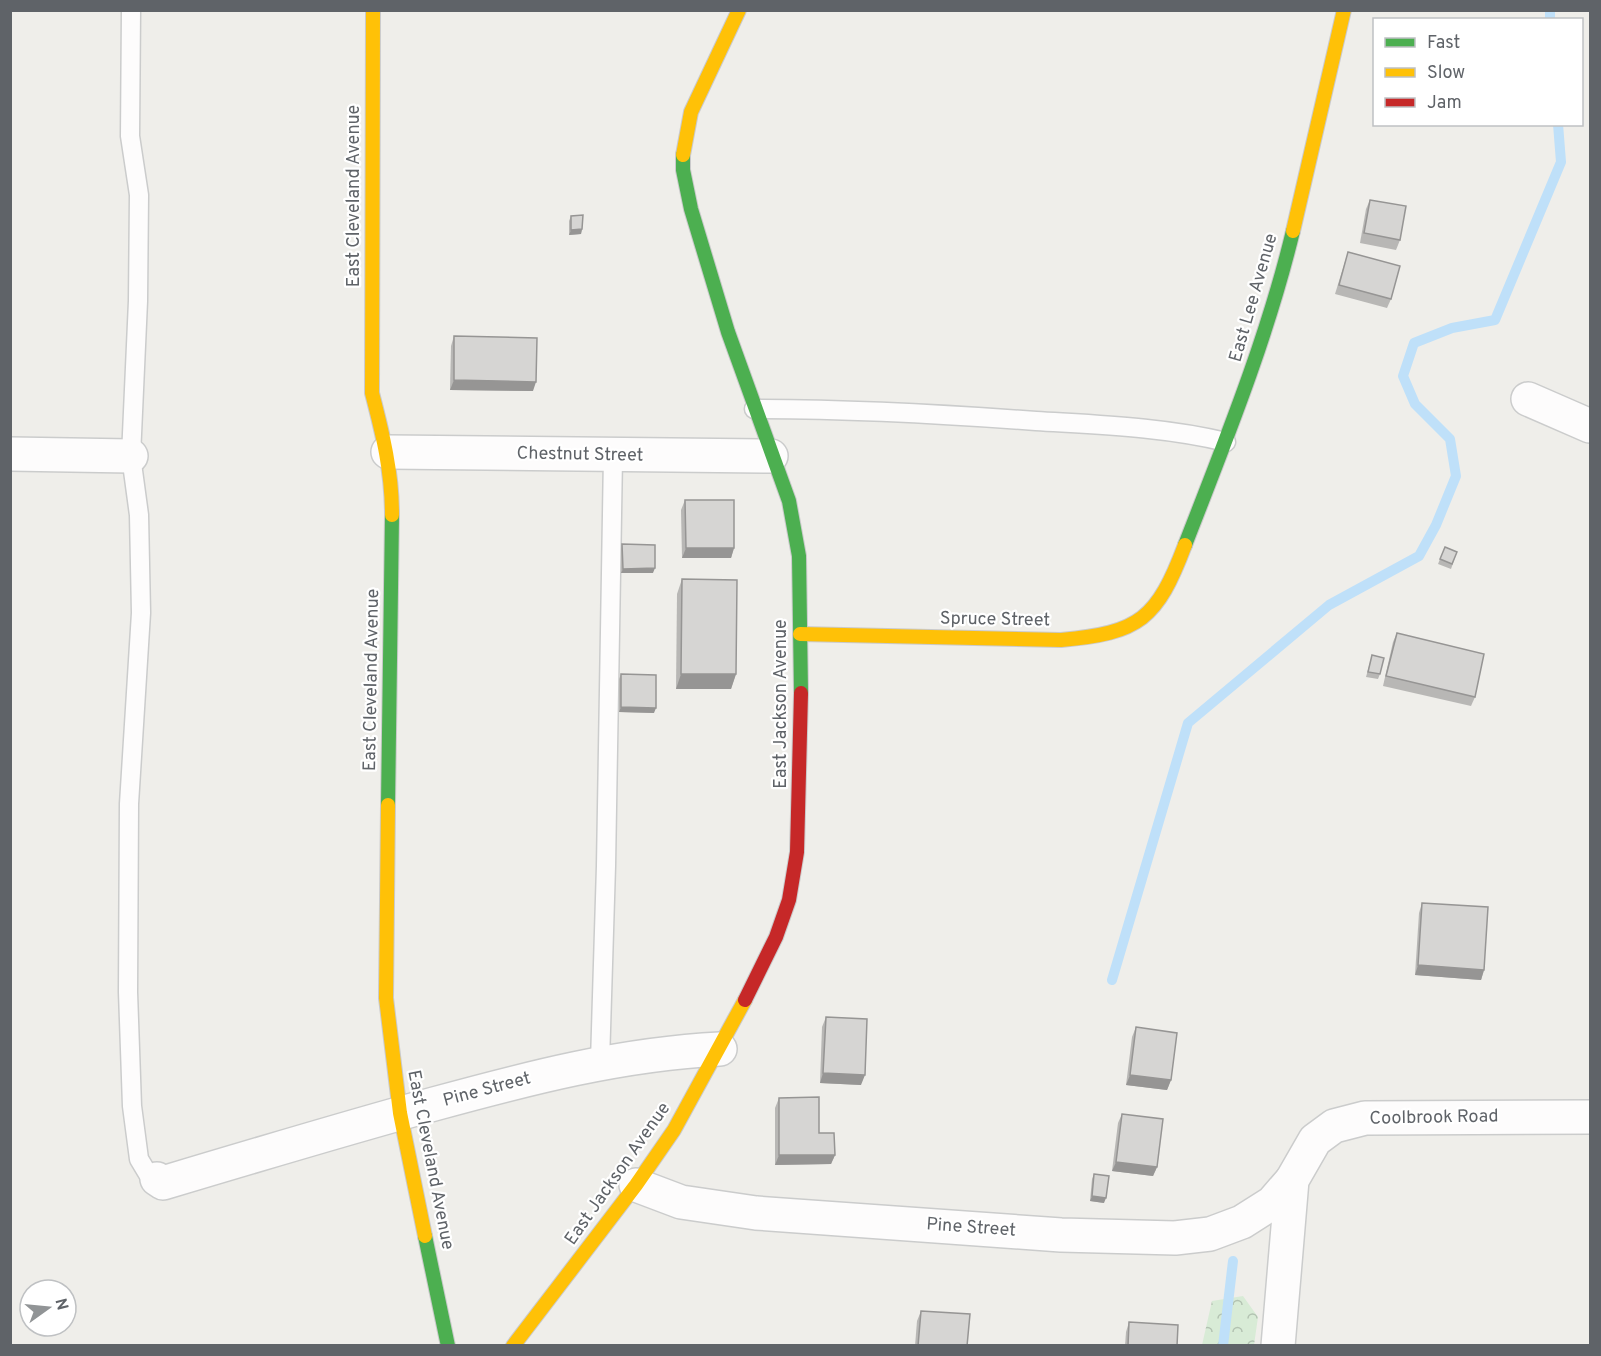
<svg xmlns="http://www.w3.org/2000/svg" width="1601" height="1356" font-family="Overpass,sans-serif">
	<defs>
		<pattern id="forest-crowns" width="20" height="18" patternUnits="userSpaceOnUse" patternTransform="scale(1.5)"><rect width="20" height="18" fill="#d8ebd6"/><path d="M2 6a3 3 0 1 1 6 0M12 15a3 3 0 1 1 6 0" fill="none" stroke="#b2c2b1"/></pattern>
	</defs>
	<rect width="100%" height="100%" fill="#efeeea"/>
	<path fill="url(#forest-crowns)" d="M1243,1296L1258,1317L1254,1345H1202L1212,1301Z"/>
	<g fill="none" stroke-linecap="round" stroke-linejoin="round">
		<g stroke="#bfe0f9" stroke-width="10">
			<path d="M1550,10V20"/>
			<path d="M1112,980L1188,723L1329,605L1419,556L1436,525L1456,476L1450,439L1415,404L1403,376L1414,343L1452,328L1495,320L1561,162L1558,124"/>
			<path d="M1223,1346L1233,1261"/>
		</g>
		<g stroke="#cbcccc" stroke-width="21">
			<g id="lane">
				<path d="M131,10L130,136L139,195L138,301L131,456L139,515L141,613L129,804L128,992L132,1106L139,1159L148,1174L157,1179"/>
				<path d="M754,409C848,409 942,414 1036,421C1099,425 1164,427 1226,442"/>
				<path d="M600,1062L606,866L613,456"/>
			</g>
		</g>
		<g stroke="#cbcccc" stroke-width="36">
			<g id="street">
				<path d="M1528,399L1590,426"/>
				<path d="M388,452L771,456"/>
				<path d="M10,454L131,456"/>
				<path d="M157,1179L163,1183C253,1156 343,1129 434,1104C529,1078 621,1054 720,1049"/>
				<path d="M636,1185L681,1202L756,1213L1061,1235L1175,1238L1210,1234L1242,1222L1272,1203L1292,1180"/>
				<path d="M1278,1346L1292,1180L1315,1140L1334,1126L1365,1118L1590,1117"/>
			</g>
		</g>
		<g stroke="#cacacb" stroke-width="16">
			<g id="fast">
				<path d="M683,155V170L691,209L728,332L789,501L799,556L801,693"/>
				<path d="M1185,545C1225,442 1267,339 1293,231"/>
				<path d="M388,805L392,515"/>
				<path d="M425,1236L448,1346"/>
			</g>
		</g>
		<g stroke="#cacacb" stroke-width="16">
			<g id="slow">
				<path d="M373,10L372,393C383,435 392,472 392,515"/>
				<path d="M683,155L691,112L739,10"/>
				<path d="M1293,231L1344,10"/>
				<path d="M800,634L1061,640C1140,633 1157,619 1185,545"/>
				<path d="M388,805L386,998L400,1113L425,1236"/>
				<path d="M513,1346L636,1185L674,1130L745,1000"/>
			</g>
		</g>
		<g stroke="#cacacb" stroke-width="16">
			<path id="jam" d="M745,1000L776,937L789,900L797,852L801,693"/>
		</g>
		<use href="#lane" stroke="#fdfcfc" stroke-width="18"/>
		<use href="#street" stroke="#fdfcfc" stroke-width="33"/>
		<use href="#fast" stroke="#4caf50" stroke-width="14"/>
		<use href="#slow" stroke="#ffc107" stroke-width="14"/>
		<use href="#jam" stroke="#c62828" stroke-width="14"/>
	</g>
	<g fill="#b8b7b5">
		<path d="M1370,200L1400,240L1396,250L1360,243L1366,209Z"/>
		<path d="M571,216L582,229L581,234L569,235V221Z"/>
		<path d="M1348,252L1391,299L1387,308L1335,294Z"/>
		<path d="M454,336L533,391L450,390L451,346Z"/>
		<path d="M685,500L734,548L731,558H682L681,510Z"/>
		<path d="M622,544L653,573H621V549Z"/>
		<path d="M1445,547L1457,552L1451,569L1438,564Z"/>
		<path d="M682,579L736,674L731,689H676L677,594Z"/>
		<path d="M1397,633L1475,697L1471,706L1383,686L1393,642Z"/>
		<path d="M1372,655L1380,674L1378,679L1366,677Z"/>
		<path d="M621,674L654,713L619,712V679Z"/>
		<path d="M1422,903L1484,970L1481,980L1415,975L1419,913Z"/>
		<path d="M826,1017L861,1085L820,1083L822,1027Z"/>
		<path d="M1136,1027L1171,1080L1167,1090L1126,1085L1132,1037Z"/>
		<path d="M779,1098L819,1133L835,1155L831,1164L775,1165V1108Z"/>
		<path d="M1122,1114L1157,1167L1153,1176L1112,1171L1118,1123Z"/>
		<path d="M1094,1174L1104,1203L1090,1201L1092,1179Z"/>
		<path d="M921,1311L967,1346H915L917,1321Z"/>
		<path d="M1129,1322L1177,1346H1125L1126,1332Z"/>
	</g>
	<g fill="#969594">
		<path d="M582,229L581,234L569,235L571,230Z"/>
		<path d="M454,380L536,382L533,391L450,390Z"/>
		<path d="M686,548H734L731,558H682Z"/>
		<path d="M655,568L653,573H621L623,569Z"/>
		<path d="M681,674H736L731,689H676Z"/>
		<path d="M621,707L656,708L654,713L619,712Z"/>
		<path d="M1418,965L1484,970L1481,980L1415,975Z"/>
		<path d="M823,1073L865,1075L861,1085L820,1083Z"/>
		<path d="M1130,1075L1171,1080L1167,1090L1126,1085Z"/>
		<path d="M779,1155H835L831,1164L775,1165Z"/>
		<path d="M1116,1162L1157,1167L1153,1176L1112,1171Z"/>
		<path d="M1092,1196L1106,1198L1104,1203L1090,1201Z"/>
	</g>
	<g fill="#d6d5d3" stroke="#969594" stroke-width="1.5">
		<path d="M1370,200L1406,206L1400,240L1364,233Z"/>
		<path d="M583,215L582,229L571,230V216Z"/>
		<path d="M1348,252L1400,266L1391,299L1339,285Z"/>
		<path d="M454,336L537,338L536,382L454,380Z"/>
		<path d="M685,500H734V548H686Z"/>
		<path d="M622,544L655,545V568L623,569Z"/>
		<path d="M1445,547L1457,552L1452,564L1440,559Z"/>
		<path d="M682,579L737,580L736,674H681Z"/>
		<path d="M1397,633L1484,654L1475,697L1386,676Z"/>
		<path d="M1372,655L1384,658L1380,674L1368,672Z"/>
		<path d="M621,674L656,675V708L621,707Z"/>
		<path d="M1422,903L1488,907L1484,970L1418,965Z"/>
		<path d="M826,1017L867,1019L865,1075L823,1073Z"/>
		<path d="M1136,1027L1177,1033L1171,1080L1130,1075Z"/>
		<path d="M819,1097V1133H834L835,1155H779V1098Z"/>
		<path d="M1122,1114L1163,1119L1157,1167L1116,1162Z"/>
		<path d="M1094,1174L1109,1176L1106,1198L1092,1196Z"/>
		<path d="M921,1311L970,1314L967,1346H918Z"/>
		<path d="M1129,1322L1178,1325L1177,1346H1128Z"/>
	</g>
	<g text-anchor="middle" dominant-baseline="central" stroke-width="4.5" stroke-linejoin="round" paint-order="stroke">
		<g font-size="18" fill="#5f6368" stroke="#fff">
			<text transform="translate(354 196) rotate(-90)">East Cleveland Avenue</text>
			<text transform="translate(1254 298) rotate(-74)">East Lee Avenue</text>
			<text transform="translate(580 455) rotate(1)">Chestnut Street</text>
			<text transform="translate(995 620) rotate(1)">Spruce Street</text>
			<text transform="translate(372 680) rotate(-89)">East Cleveland Avenue</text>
			<text transform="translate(781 704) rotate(-90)">East Jackson Avenue</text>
			<text transform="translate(487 1090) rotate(-15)">Pine Street</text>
			<text transform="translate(1434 1118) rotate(-1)">Coolbrook Road</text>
			<text transform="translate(430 1160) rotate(79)">East Cleveland Avenue</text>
			<text transform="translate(618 1174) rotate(-55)">East Jackson Avenue</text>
			<text transform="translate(971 1228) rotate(4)">Pine Street</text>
		</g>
	</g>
	<rect width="1601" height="1356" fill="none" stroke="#5f6368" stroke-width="24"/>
	<rect x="1373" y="18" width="210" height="108" fill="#ffffff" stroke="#bfc1c3" stroke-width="1.5"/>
	<rect x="1385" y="38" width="30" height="9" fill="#4caf50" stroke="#bfc1c3" stroke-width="1.5"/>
	<text x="1427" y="48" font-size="18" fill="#5f6368">Fast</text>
	<rect x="1385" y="68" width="30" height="9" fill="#ffc107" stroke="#bfc1c3" stroke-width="1.5"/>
	<text x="1427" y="78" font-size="18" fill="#5f6368">Slow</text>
	<rect x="1385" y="98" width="30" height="9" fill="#c62828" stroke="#bfc1c3" stroke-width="1.5"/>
	<text x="1427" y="108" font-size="18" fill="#5f6368">Jam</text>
	<g transform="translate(48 1308) rotate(75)"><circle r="28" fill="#ffffff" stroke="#bfc1c3" stroke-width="1.5"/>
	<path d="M0-4.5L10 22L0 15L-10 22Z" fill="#919496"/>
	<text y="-9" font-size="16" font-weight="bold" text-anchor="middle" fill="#5f6368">N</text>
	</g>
</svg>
